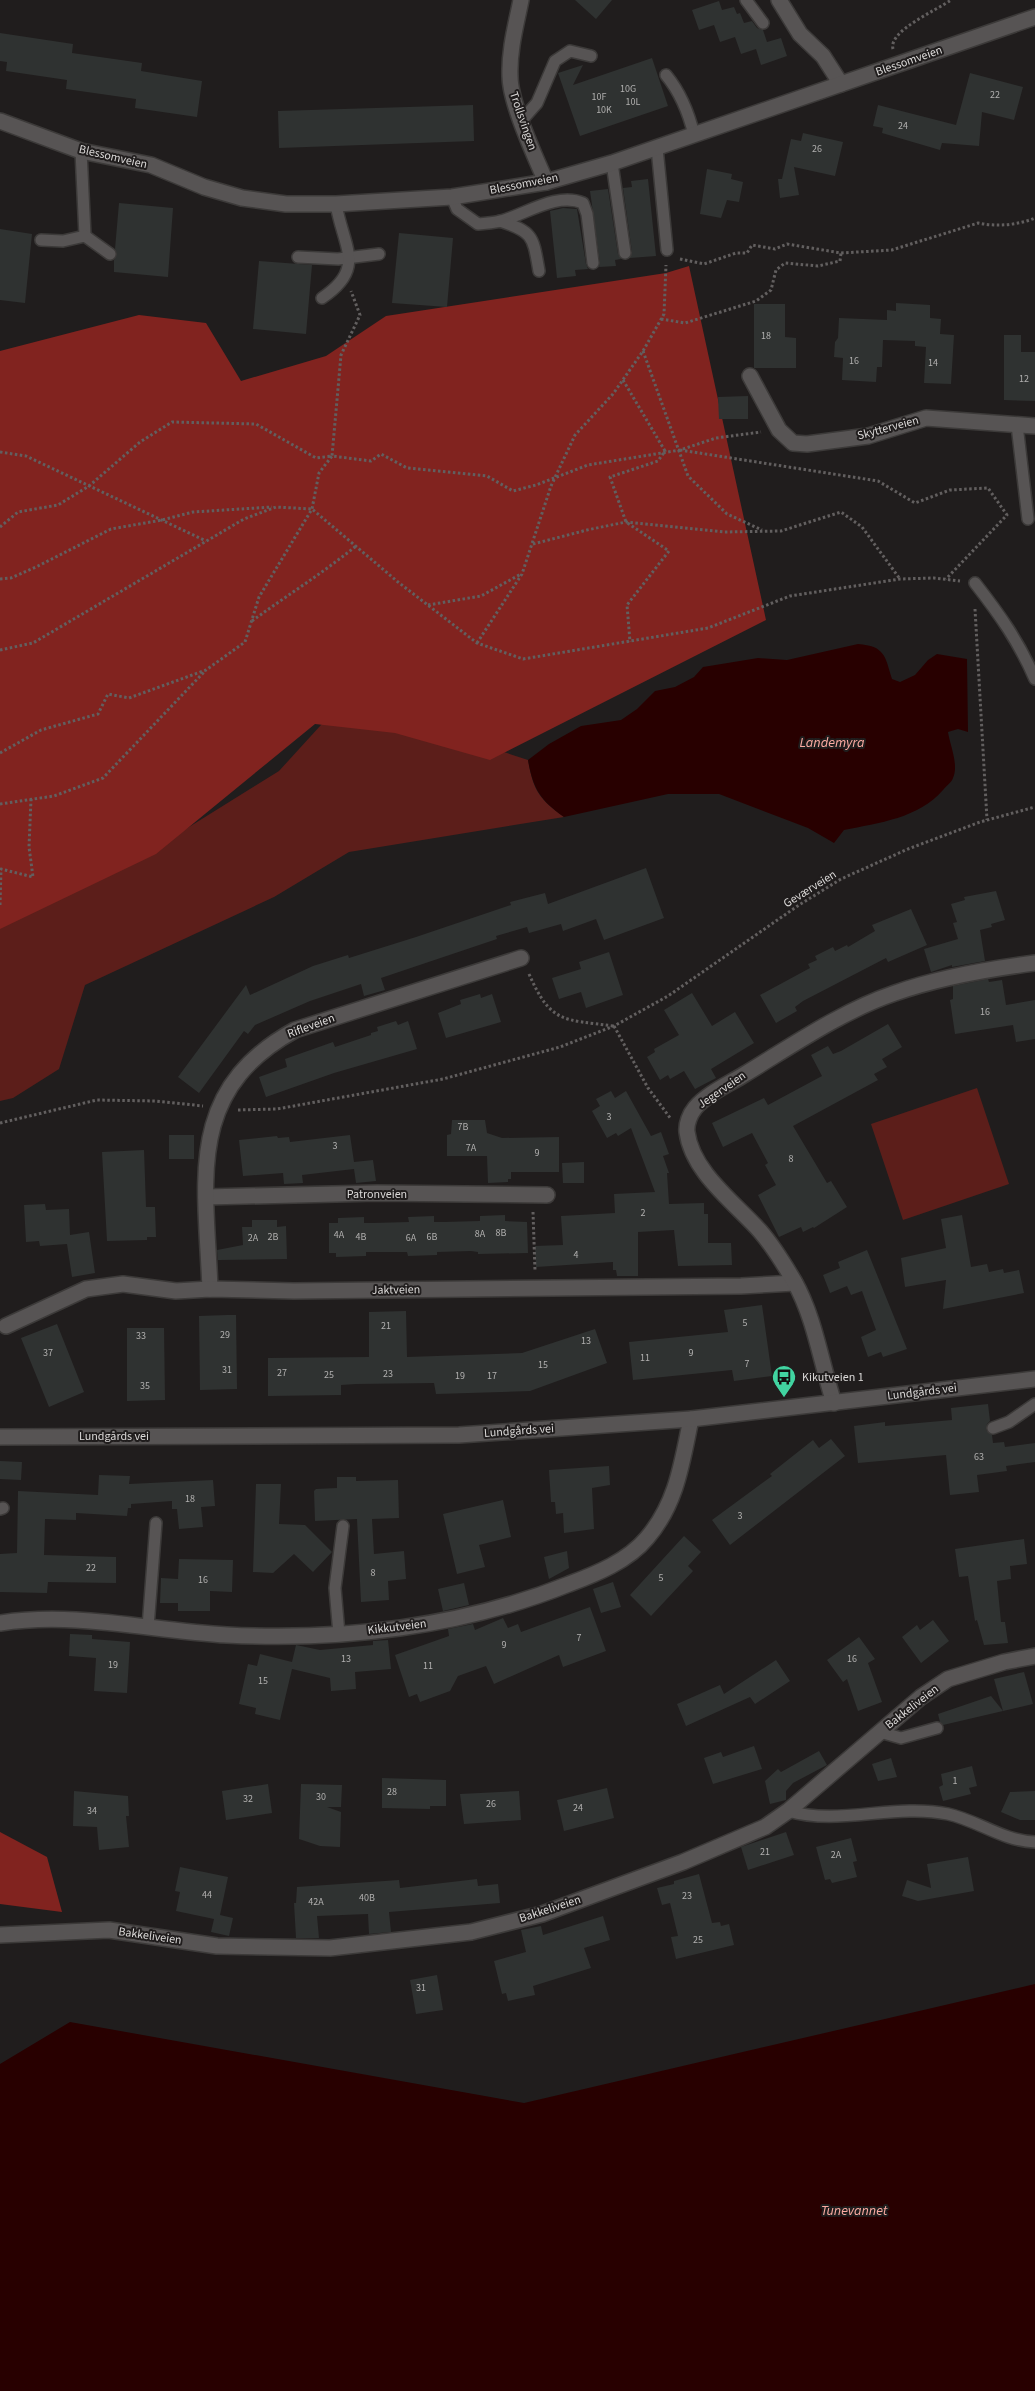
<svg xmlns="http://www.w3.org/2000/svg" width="1035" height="2391" font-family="'Source Sans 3',sans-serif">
	<rect width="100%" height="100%" fill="#201d1d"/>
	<g fill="#5c1e1a">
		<path d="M360,705L528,760C533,790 539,799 564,817L349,852L274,897L85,985L59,1069L13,1098L0,1101V923L157,847L279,771L331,714Z"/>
		<path d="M977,1088L1009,1184L903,1220L871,1124Z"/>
	</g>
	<g fill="#81231f">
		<path d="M689,266L766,620L490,760L395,733L315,724L156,854L0,929V351L139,315L206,323L241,381L326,356L386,316L666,273Z"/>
		<path d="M0,1832L47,1857L62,1912L0,1904Z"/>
	</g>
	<g fill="#280000">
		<path d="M858,644C885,646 885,656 892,679L900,682L915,675L928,660L937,654L967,659L968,732L958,729L948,732C950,745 959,765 953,778C952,782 946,786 943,790C919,818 879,823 844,830L834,843L808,828L719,794H668L564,817C540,800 533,789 528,760L549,744L581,726L621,720L637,709L655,691L675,687L694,677L703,667L758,658L787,660Z"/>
		<path d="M1035,1984V2391H0V2064L70,2022L524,2103Z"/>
	</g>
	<g fill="#2f3231">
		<path d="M575,0H612L596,19Z"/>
		<path d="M719,1L722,10L734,7L737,14L740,13L744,23L752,21L757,28L763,30L767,42L781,38L787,56L761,65L756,49L741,54L735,37L720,42L714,25L699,30L692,10Z"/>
		<path d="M0,33L73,44L72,53L142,63L141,71L202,81L197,117L135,108L136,99L66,89L67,80L6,71L7,62L0,61Z"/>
		<path d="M652,58L668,106L580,136L558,73L583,65L573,85Z"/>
		<path d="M970,73L1023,87L1014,120L982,112L979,146L942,143L940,150L882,133L883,128L873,126L878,105L956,125Z"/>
		<path d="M473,105L474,141L279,148L278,111Z"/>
		<path d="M803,133L843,142L835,176L794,167L799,195L780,198L778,179H782L791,139L801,141Z"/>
		<path d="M707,169L732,174L731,179L743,182L739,202L727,200L721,218L700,214Z"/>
		<path d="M648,179L656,256L630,258L632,252L623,188L632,187L631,181Z"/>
		<path d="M608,189L618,254L621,259L615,260L616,266L599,267L600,262L590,191Z"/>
		<path d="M119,203L173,208L168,277L114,272V260L117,254L115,249Z"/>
		<path d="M563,208L577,209L586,264L588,269L575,270L576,276L557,278L550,211Z"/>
		<path d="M0,229L32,234L25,303L0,300Z"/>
		<path d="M399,233L453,238L447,307L392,303Z"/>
		<path d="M259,261L312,265L306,334L253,329Z"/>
		<path d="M896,303L930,305V318L941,319L940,334L954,335L951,384L924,383L926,347L915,346V341L883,340L882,367H877L876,382L842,380L843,358L834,357L835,342L838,338L839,318L887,320V310L896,311Z"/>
		<path d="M754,304H785V337L796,338V368H754Z"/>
		<path d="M1004,335H1021V352H1035V401L1004,400Z"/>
		<path d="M748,396V419H719L718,397Z"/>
		<path d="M646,868L664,918L604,940L596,919L563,931L561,924L529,933L527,927L496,936L497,939L381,978L385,990L364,996L361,984L310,1001L255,1025L248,1034L244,1031L199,1093L178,1077L246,985L250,995L313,966L348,955L349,958L416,937L511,905L510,902L545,893L548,904Z"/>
		<path d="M996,891L1005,920L991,924L992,927L980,930L985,961L952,967V965L931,972L924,949L958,939L953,923L957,922L951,904L965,900L964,897Z"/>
		<path d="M911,909L927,945L888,962L886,958L803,1001L795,1007L797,1011L776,1023L760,995L810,968L808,964L817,960L815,956L833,947L835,951L847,945L848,947L875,931L872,925Z"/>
		<path d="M609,952L623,995L586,1008L581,992L559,999L552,978L581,969L579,962Z"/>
		<path d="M988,979L989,982L1002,980L1006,1005L1035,1000V1039L1016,1042L1013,1025L955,1034L950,1000L953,999V986Z"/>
		<path d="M692,993L712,1026L735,1012L754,1043L711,1069L716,1078L695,1089L684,1071L670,1079L668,1075L660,1080L647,1057L655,1052L654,1049L679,1035L664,1010Z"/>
		<path d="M480,994L481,998L492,994L501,1022L446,1038L438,1013L461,1004L460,1000Z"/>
		<path d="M396,1021L398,1025L408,1021L417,1049L334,1073L266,1097L259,1077L287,1067L285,1059L333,1042L335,1047L371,1035V1033L378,1031L377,1027Z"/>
		<path d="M888,1024L902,1047L882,1059L887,1067L874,1074L878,1080L793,1126L827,1183L831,1181L847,1207L814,1228L813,1227L803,1232L801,1227L779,1237L758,1195L776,1185L765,1165L768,1163L752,1133L723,1147L712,1123L764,1098L768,1105L822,1076L811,1055L828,1046L833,1054L841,1051Z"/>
		<path d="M611,1091L615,1098L626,1091L651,1136L661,1132L669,1154L663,1156L669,1173H667L669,1204L704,1203V1214H708V1243H731L732,1265L678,1266L674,1230L638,1232V1276H617L616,1270H613V1262L536,1267L535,1246L563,1245L561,1216L615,1213L614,1194L655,1192L631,1128L618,1136L616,1133L607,1138L592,1111L600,1106L596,1099Z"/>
		<path d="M452,1120H485L487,1133L502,1138L559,1137V1172H511V1179H508V1182L488,1183L487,1156H447V1135L451,1134Z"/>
		<rect x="169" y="1135" width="25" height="24"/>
		<path d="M350,1135L354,1162L373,1160L376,1181L356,1183L354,1169L302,1175L303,1183L284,1184L283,1173L243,1176L239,1140L277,1136L278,1138L289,1137L290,1142Z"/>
		<path d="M144,1150L146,1207H155L156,1237H147V1240L107,1241L102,1152Z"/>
		<path d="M584,1162V1183H563L562,1163Z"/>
		<path d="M45,1204L46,1210L69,1209L70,1235L89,1232L95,1273L72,1277L67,1244L40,1246L39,1241L26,1242L24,1205Z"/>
		<path d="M505,1215V1221L527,1222L528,1253L478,1254V1252L471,1251L437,1252V1255L408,1256L407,1252H366V1256L336,1257V1253H329V1223H338V1218L364,1217V1223H373L409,1222L408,1217L434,1216V1222H444L480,1221V1216Z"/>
		<path d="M962,1215L971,1267L987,1264L989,1272L1003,1269L1004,1273L1019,1270L1024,1293L943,1309L946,1280L905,1287L901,1258L946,1248L941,1219Z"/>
		<path d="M252,1220H277V1227L286,1226L287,1259L218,1260L217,1250L243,1245L242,1227H252Z"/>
		<path d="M867,1250L907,1349L883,1357L881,1352L868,1357L861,1337L876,1330L862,1291L851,1295L847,1286L830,1293L823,1275L840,1268L838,1262Z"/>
		<path d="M762,1305L772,1376L734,1381L732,1370L633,1380L629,1342L728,1332L724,1310Z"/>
		<path d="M406,1311L407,1357L522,1353L595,1329L607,1363L530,1391L436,1394L434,1383L356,1384L341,1385V1395L268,1396V1358L369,1357V1312Z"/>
		<path d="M227,1315H236L237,1389L200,1390L199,1316Z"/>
		<path d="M57,1324L84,1392L49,1407L21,1338Z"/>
		<path d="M127,1328H164L165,1400L127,1401Z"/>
		<path d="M988,1404L990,1421L987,1424L986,1430L992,1435L993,1443L1004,1442L1005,1447L1035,1443V1462L1006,1466L1007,1471L977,1475L979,1492L950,1495L946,1455L858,1463L854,1426L885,1422V1426L952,1420L951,1408Z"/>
		<path d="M831,1439L845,1456L730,1545L712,1520L772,1476L770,1474L813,1440L819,1448Z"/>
		<path d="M0,1461L22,1462L21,1480L0,1479Z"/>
		<path d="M609,1466L610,1485L592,1488L594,1529L564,1533L563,1513L556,1514L555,1502H551L549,1470Z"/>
		<path d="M99,1475L130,1476L129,1484L213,1480L215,1506L201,1507L203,1527L179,1529L177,1509H172V1501L131,1504V1508H128L127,1516L76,1513V1520L45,1519L44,1555L116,1557V1583L48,1582L47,1593L0,1592V1554L17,1553L18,1491L98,1495Z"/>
		<path d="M337,1477H356V1481L398,1480L399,1518L372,1519L374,1554L404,1551L406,1579L388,1581L389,1600L361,1602L357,1519L315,1521L314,1491L316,1489L337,1488Z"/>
		<path d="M256,1484H281L279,1524L305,1525L332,1552L313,1572L294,1554L273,1573L253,1572Z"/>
		<path d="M503,1500L511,1537L479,1545L485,1567L457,1574L443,1514Z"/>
		<path d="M684,1536L701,1552L688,1566L693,1571L651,1616L630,1595Z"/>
		<path d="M1024,1539L1027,1564L1010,1566L1011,1579L997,1581L1001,1622H1005L1008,1643L984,1645L977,1620L975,1621L968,1576L959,1577L955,1549Z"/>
		<path d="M567,1551L569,1568L549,1579L544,1557Z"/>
		<path d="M179,1559L233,1560L232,1592L210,1591V1611H178V1603H160L161,1578L178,1579Z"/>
		<path d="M613,1582L621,1607L601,1613L593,1589Z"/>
		<path d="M464,1583L469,1605L443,1611L438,1589Z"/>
		<path d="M590,1607L606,1651L563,1667L559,1655L494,1684L486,1666L458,1676L450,1691L420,1702L417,1694L409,1697L395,1655L449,1636L448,1629L473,1624L475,1630L503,1618L508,1628L518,1624L521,1632Z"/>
		<path d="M933,1620L949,1641L921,1663L902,1637L917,1625L920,1630Z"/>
		<path d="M70,1634L92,1635V1639L130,1642L127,1693L94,1691L96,1658L69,1656Z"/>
		<path d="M859,1637L875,1659L868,1663L882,1702L858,1711L847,1679L843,1682L827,1660Z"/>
		<path d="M388,1640L391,1669L355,1672L356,1689L331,1691L330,1678L292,1669L280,1720L255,1714L256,1708L239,1704L248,1664L257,1666L260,1654L292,1662L296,1645L320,1650L373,1645V1641Z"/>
		<path d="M776,1660L790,1681L755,1704L750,1697L686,1726L677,1704L720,1685L724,1694Z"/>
		<path d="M1024,1672L1033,1704L1003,1711L994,1679Z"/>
		<path d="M991,1696L1003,1711L943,1725L940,1722L938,1714Z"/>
		<path d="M754,1746L762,1769L713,1784L704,1758L721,1752L723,1757Z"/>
		<path d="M819,1751L827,1765L793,1783L786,1791V1800L770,1804L765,1781L778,1769L781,1772Z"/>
		<path d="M891,1758L897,1777L878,1781L872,1764Z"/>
		<path d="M972,1766L977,1786L969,1788L971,1794L943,1801L939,1787L943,1785L941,1774Z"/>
		<path d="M382,1778L446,1780V1806H430V1809L382,1808Z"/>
		<path d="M268,1784L272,1813L226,1820L222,1791Z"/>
		<path d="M301,1784L342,1785L341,1807H327L341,1812L340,1847L320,1846L299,1839Z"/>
		<path d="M607,1788L614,1818L564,1831L557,1800Z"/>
		<path d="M74,1791L128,1796L129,1816H126L129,1847L99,1850L97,1827L73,1826Z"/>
		<path d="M519,1791L521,1820L464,1824L460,1794Z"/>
		<path d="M1035,1791V1820H1020L1001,1812L1010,1792Z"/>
		<path d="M786,1832L794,1855L748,1870L741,1847Z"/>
		<path d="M851,1838L857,1861L853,1862L857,1877L832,1883L830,1879L825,1880L816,1847Z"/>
		<path d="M968,1857L974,1891L918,1901L902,1896L907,1880L931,1888L927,1864Z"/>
		<path d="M180,1867L228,1877L220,1915L233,1918L229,1936L211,1932L214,1919L176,1911L180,1892L175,1891Z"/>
		<path d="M699,1874L712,1923L720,1922L721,1926L729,1924L734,1945L676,1959L671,1937L678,1936L670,1903L662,1905L657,1888L674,1884V1881Z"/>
		<path d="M477,1879L478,1886L498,1884L500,1903L389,1912L391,1932L369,1934L368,1914L317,1916L319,1938H296L294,1903H296L297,1887L399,1880L400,1888Z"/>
		<path d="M603,1916L610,1940L584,1948L591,1968L533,1986L535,1995L508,2001L506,1993L502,1994L494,1961L526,1952L521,1930L541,1926L543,1935Z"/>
		<path d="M437,1975L443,2010L416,2014L410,1980Z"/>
	</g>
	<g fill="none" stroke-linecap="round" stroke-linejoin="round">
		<g stroke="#3c3a39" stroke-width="14">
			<g id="lane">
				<path d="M746,0L763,23"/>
				<path d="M666,75C680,92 689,114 694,135"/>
				<path d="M522,120L537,103L555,61L570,51L591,56"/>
				<path d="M657,148L667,250"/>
				<path d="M81,151L85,236"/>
				<path d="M612,163L625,253"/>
				<path d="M452,197L457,209L478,224C485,223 494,223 501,221C526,214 557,192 583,203L587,214L593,263"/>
				<path d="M500,221C534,232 533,237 539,271"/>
				<path d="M41,240L63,241L85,236L110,254"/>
				<path d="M298,257L338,259L379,254"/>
				<path d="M322,298C367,268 343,247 336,204"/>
				<path d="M1017,425L1028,519"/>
				<path d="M975,583C1000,615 1019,642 1035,679"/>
				<path d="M993,1428L1009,1422L1035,1404"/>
				<path d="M0,1509L3,1508"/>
				<path d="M148,1627L156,1523"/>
				<path d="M339,1634L335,1588L343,1526"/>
				<path d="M880,1732L901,1738L937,1728"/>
				<path d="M788,1811C840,1826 894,1803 948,1814C979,1821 1003,1841 1035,1842"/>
			</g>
		</g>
		<g stroke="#3c3a39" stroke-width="18">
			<g id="street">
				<path d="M521,0C516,25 509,50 510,76C510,103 535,156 546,182"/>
				<path d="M779,0L800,34L823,56L841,84"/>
				<path d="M0,121L81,151L151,165L204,187L242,198L286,204H336L452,197L546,182L612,163L1035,17"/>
				<path d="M750,376L779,430L793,443L807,444L868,436L926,418L1035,426"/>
				<path d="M206,1197L377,1193L547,1195"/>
				<path d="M210,1289C206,1181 184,1091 295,1030L521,958"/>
				<path d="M6,1326L86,1289L123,1284L176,1291L210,1289L294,1291L741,1286L795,1283"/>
				<path d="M834,1403C821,1363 815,1318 794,1281C784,1264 773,1246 760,1231C735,1203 692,1172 687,1132C686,1124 690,1114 695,1108C708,1093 729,1084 745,1074C793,1045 842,1011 895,993C940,977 988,969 1035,963"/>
				<path d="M0,1623C76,1611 152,1631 227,1635C342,1641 462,1627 569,1584C596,1574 628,1561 647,1538C677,1503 682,1462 691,1419"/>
				<path d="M0,1935L109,1930L217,1946L330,1948L471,1932L542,1914L683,1862L765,1827L788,1811L921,1697L948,1679L1004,1662L1035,1656"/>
			</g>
		</g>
		<g stroke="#3c3a39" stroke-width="18">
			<path id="secondary" d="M0,1437L459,1435L691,1419L1035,1379"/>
		</g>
		<g stroke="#625f5f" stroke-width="3" stroke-dasharray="2.5 2.5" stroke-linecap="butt">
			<path d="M893,49C888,31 937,10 951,0"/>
			<path d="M680,259L704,264L736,253H747L752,245L775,249L787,244L841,253L892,250L978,223C997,227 1018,225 1035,218"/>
			<path d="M661,319L685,323L756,301L771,290L776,270L785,263L818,266L840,261L841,253"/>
			<path d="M643,351L688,476L727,514L762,530"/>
			<path d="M623,380L665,451L658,461L610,477L626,522L669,551L627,605L630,642"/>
			<path d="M680,450L878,481L915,503L950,490L988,488L1007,515L946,579"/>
			<path d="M0,452L26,456L206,541"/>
			<path d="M0,527L18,512L58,505L89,486L140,442L172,422L256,424L316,458L332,456L341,355L360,315L351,291"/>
			<path d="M533,544L587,530L626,522L724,532L781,531L841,512L862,527L900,579"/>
			<path d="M0,579L11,578L38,566L111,529L162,520L193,512L272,507"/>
			<path d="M428,605L481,596L521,574"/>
			<path d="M975,609L987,820"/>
			<path d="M252,621C286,596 323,573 356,546"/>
			<path d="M477,643L522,574L551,486L575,435L613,394L643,351L664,314L666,265"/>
			<path d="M0,650L33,643L244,519L276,507L312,509L398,582L477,643L523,659L708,628L790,596L900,579L934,578L960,581"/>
			<path d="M0,753L41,730L98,714L108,694L129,698L206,670L245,642L259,597L312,509L319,473L332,456L371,461L381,454L407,468L487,476L513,491L536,485L588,465L680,450L716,438L761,432"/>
			<path d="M0,804L54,796L103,778L205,671"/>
			<path d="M0,905L1,869L33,877L29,847L31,799"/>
			<path d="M529,974C551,1024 563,1019 613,1026"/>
			<path d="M614,1026L648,1088L671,1119"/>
			<path d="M238,1110L277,1109L443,1079L560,1047L614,1026L668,996L799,905L841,879L908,849L980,822L1035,807"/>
			<path d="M0,1123L97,1100L156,1101L203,1106"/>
			<path d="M533,1212L535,1271"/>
		</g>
		<use href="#lane" stroke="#575454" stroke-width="11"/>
		<use href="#street" stroke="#575454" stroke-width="15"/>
		<use href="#secondary" stroke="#575454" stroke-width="15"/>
	</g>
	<defs>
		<g id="bus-pin" transform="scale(1.25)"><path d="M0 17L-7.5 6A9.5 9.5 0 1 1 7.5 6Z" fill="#41d4a1" stroke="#201d1d"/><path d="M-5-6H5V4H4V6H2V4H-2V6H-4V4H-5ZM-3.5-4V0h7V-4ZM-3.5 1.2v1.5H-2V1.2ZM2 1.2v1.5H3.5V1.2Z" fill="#111"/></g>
	</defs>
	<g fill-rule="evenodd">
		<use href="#bus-pin" x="784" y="1377"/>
	</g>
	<g text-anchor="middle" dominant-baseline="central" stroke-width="4" stroke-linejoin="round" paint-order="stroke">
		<g font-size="10" fill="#b1b0af">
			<text x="628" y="89">10G</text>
			<text x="995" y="95">22</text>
			<text x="599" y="97">10F</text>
			<text x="633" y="102">10L</text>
			<text x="604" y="110">10K</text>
			<text x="903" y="126">24</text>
			<text x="817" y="149">26</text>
			<text x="766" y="336">18</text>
			<text x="854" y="361">16</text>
			<text x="933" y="363">14</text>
			<text x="1024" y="379">12</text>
			<text x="985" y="1012">16</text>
			<text x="609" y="1117">3</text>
			<text x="463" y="1127">7B</text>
			<text x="335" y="1146">3</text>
			<text x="471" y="1148">7A</text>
			<text x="537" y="1153">9</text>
			<text x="791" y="1159">8</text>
			<text x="643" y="1213">2</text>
			<text x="501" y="1233">8B</text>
			<text x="480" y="1234">8A</text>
			<text x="339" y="1235">4A</text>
			<text x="273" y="1237">2B</text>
			<text x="361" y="1237">4B</text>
			<text x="432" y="1237">6B</text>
			<text x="253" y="1238">2A</text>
			<text x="411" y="1238">6A</text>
			<text x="576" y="1255">4</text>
			<text x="745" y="1323">5</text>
			<text x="386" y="1326">21</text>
			<text x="225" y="1335">29</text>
			<text x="141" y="1336">33</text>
			<text x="586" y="1341">13</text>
			<text x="48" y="1353">37</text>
			<text x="691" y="1353">9</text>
			<text x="645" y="1358">11</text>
			<text x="747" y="1364">7</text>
			<text x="543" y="1365">15</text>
			<text x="227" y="1370">31</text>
			<text x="282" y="1373">27</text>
			<text x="388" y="1374">23</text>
			<text x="329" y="1375">25</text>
			<text x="460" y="1376">19</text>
			<text x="492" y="1376">17</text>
			<text x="145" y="1386">35</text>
			<text x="979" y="1457">63</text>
			<text x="190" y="1499">18</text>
			<text x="740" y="1516">3</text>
			<text x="91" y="1568">22</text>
			<text x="373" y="1573">8</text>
			<text x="661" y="1578">5</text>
			<text x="203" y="1580">16</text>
			<text x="579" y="1638">7</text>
			<text x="504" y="1645">9</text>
			<text x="346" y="1659">13</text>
			<text x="852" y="1659">16</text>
			<text x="113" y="1665">19</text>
			<text x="428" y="1666">11</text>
			<text x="263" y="1681">15</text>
			<text x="955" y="1781">1</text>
			<text x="392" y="1792">28</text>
			<text x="321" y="1797">30</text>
			<text x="248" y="1799">32</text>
			<text x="491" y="1804">26</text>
			<text x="578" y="1808">24</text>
			<text x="92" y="1811">34</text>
			<text x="765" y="1852">21</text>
			<text x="836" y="1855">2A</text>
			<text x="207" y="1895">44</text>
			<text x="687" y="1896">23</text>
			<text x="367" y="1898">40B</text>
			<text x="316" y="1902">42A</text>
			<text x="698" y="1940">25</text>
			<text x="421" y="1988">31</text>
		</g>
		<g font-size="12" fill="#dcdad9" stroke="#201d1d">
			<text transform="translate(909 61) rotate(-19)">Blessomveien</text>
			<text transform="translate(523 121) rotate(71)">Trollsvingen</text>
			<text transform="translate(113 157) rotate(13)">Blessomveien</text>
			<text transform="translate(524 184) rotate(-11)">Blessomveien</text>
			<text transform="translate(888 428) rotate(-15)">Skytterveien</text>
			<text transform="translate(810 889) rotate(-32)">Geværveien</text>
			<text transform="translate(311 1026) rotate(-20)">Rifleveien</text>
			<text transform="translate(722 1090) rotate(-35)">Jegerveien</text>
			<text x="377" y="1194">Patronveien</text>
			<text transform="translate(396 1290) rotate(-1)">Jaktveien</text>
			<text transform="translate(922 1392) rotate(-7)">Lundgårds vei</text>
			<text transform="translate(519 1431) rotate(-4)">Lundgårds vei</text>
			<text x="114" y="1436">Lundgårds vei</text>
			<text transform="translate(397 1627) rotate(-7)">Kikkutveien</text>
			<text transform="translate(912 1707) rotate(-38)">Bakkeliveien</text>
			<text transform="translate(550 1909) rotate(-18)">Bakkeliveien</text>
			<text transform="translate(150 1936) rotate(8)">Bakkeliveien</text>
		</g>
		<g font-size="12" fill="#dcdad9" stroke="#201d1d" text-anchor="start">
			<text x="802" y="1377">Kikutveien 1</text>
		</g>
		<g font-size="14" font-style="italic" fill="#fbaba2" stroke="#201d1d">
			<text x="832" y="743">Landemyra</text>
			<text x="854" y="2211">Tunevannet</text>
		</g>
	</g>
</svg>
